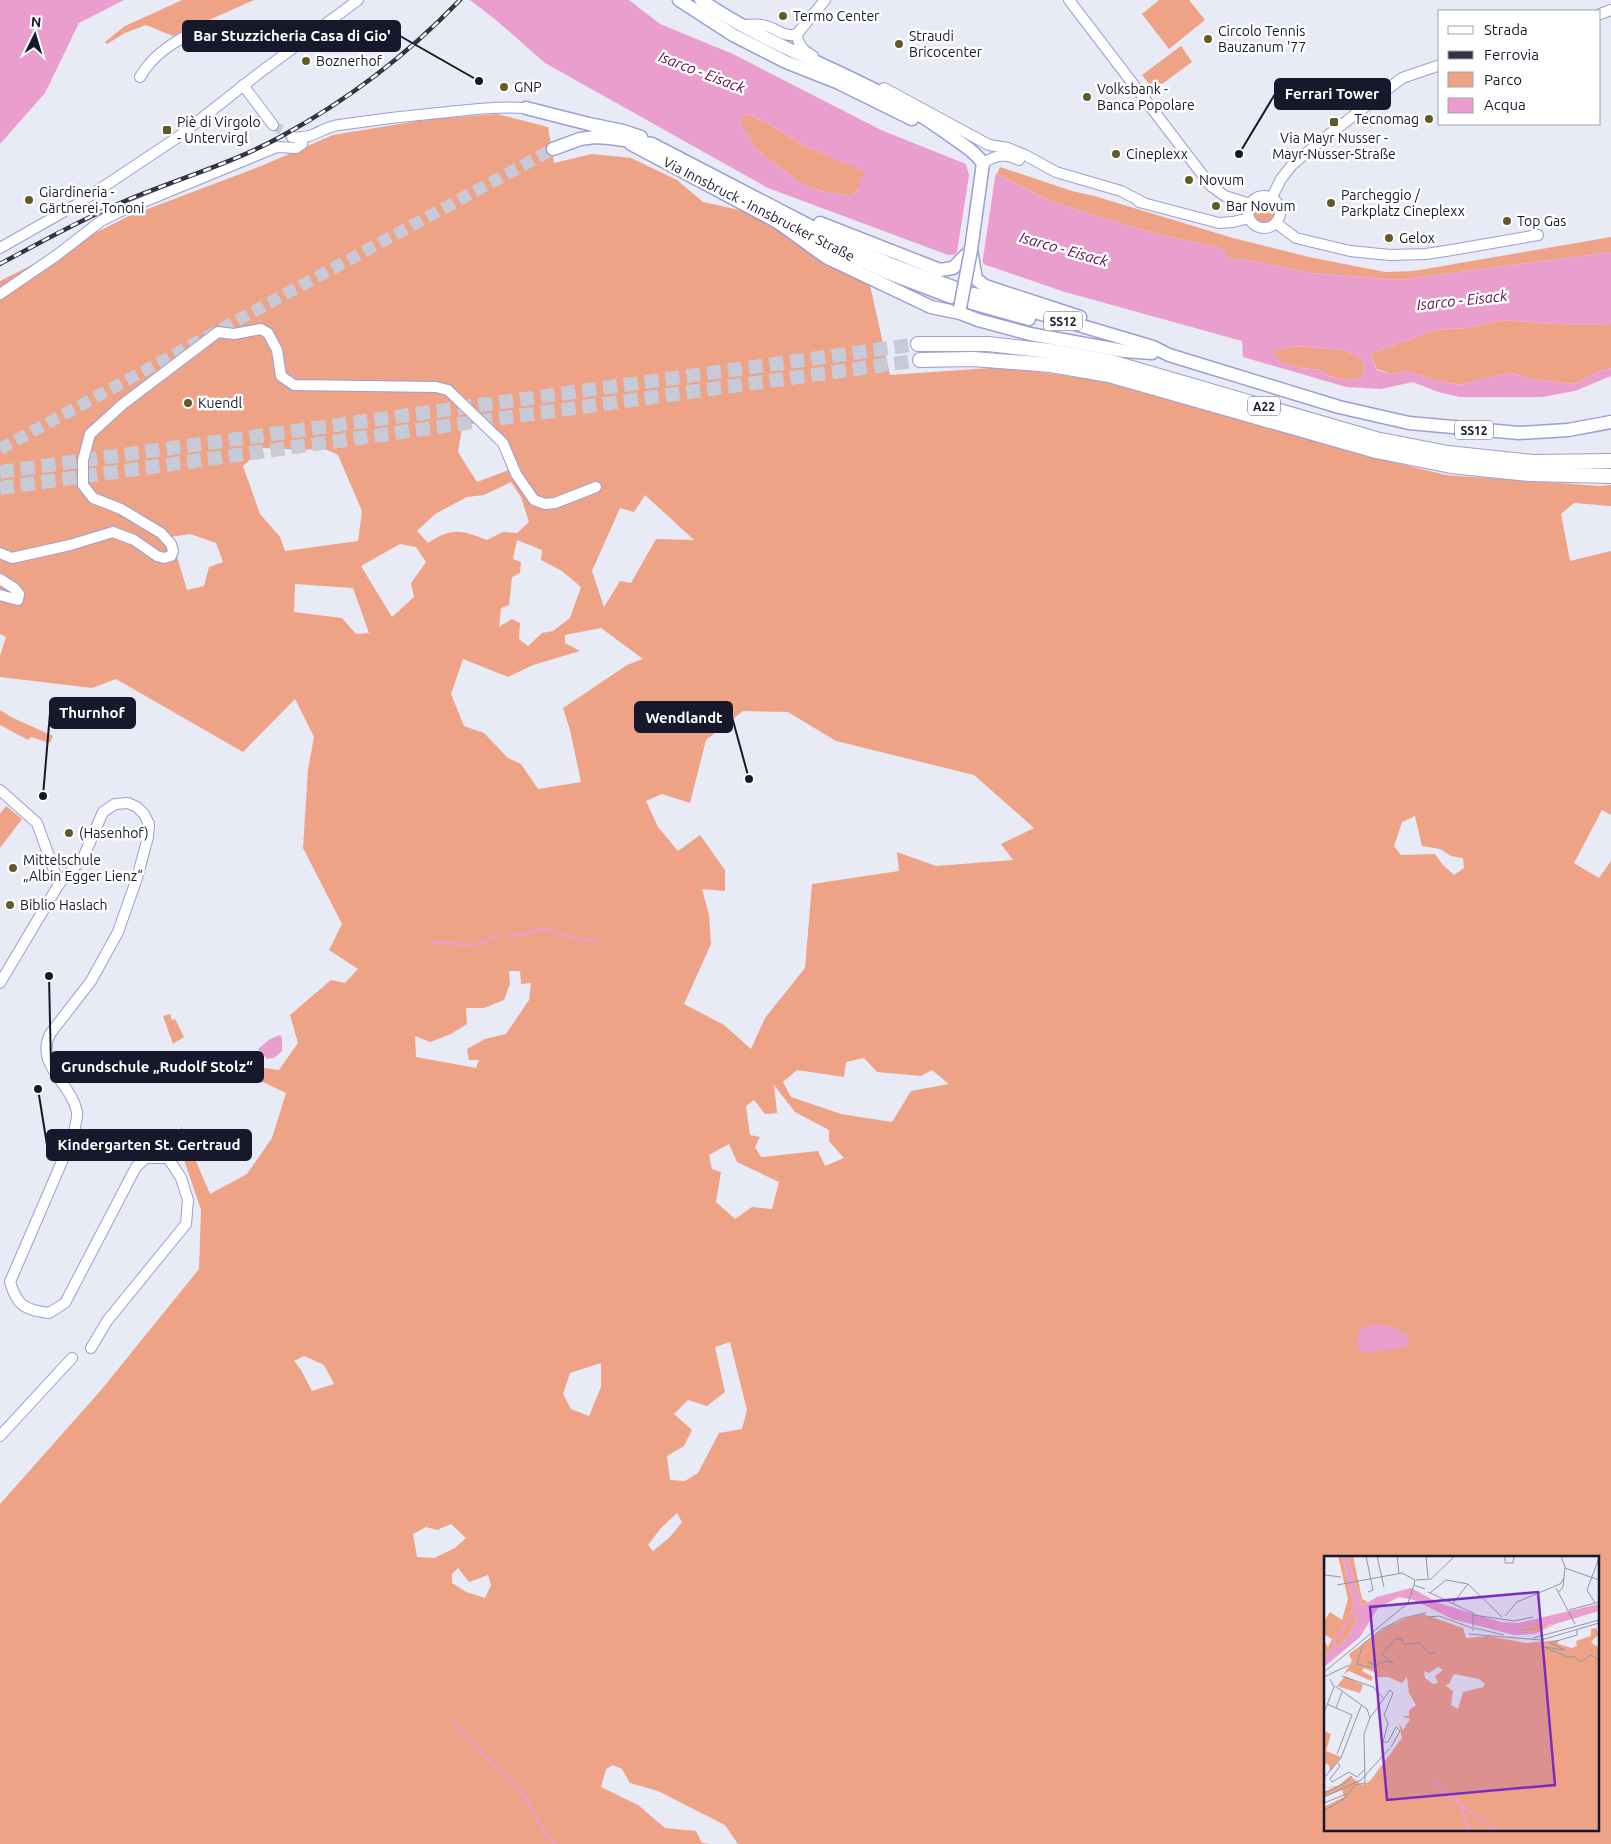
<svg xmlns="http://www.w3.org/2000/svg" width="1611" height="1844" font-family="Ubuntu,sans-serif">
	<rect width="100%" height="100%" fill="#e8eaf5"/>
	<g fill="#eea386" fill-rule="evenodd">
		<path d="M182,0H254L173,36L146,25L125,33L107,44L105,42L125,26Z"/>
		<path d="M1159,0H1189L1205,20L1169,49L1142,14Z"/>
		<path d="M1181,46L1192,62L1154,90L1142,75Z"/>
		<path d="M497,114L548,127L554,163L592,154L631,158L677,180L703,202L744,211L870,285L890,375L1004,367L1098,380L1372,457L1446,475L1600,486L1611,485V506L1574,503L1561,514L1570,561L1611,551V815L1602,810L1574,863L1599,878L1611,861V1844H738L725,1825L658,1791L630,1783L622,1769L613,1765L606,1769L601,1787L638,1805L665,1828L696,1831L702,1843L709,1844H0V1504L102,1389L199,1269L201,1210L179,1145L181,1126L210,1194L247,1174L272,1138L286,1093L221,1062L279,1070L298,1043L290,1015L331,980L345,983L358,969L329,950L342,924L303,848L308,769L314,737L295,699L243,752L116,679L92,688L0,677V656L6,637L0,634V281L129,216L261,166L333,135L430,119ZM477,422L501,445L511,469L477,482L458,452L462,428ZM263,448L304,450L323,448L338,455L362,511L358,541L285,551L280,537L260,514L243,466ZM511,482L521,497L529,522L517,533L503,532L487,540C461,530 452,527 428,543L417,531L435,514L467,497L484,495ZM645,495L694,540L656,539L631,583L620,581L604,607L592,571L620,508L634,512ZM190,534L216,543L223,562L209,567L204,586L187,590L171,537ZM517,540L542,550L541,560L562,571L581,587L570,618L553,631L542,633L528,646L519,639L520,623L512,619L499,627L501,608L509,605L512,577L520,573L521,562L513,559ZM400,544L416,547L426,562L411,583L414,597L392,617L361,566ZM295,584L353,588L369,633L356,634L342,618L294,612ZM601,628L643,659L627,665L563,708L570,730L581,782L538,789L521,764L508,758L484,733L464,726L451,694L463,659L508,677L533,665L580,651L565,643V635ZM743,711L788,712L836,741L974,775L1034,828L1001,844L1013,860L936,866L897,852L899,871L812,884L805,968L765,1018L751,1049L724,1025L684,1004L711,944L709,915L702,889L725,891V870L700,835L678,851L658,827L646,801L662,794L690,803L706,740ZM1415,816L1422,846L1440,849L1451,856L1463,858L1464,868L1454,875L1442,864L1435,854L1401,855L1394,846L1402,822ZM509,971H520L521,984L531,983L529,1000L506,1034L485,1039L467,1049L469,1060H479L476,1068L416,1057L415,1036L430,1042L451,1034L467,1024L466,1008H484L504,1000L510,984ZM864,1058L877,1072L921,1076L932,1070L949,1084L911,1091L892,1122L841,1114L791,1097L783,1082L797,1070L844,1077L846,1062ZM774,1085L795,1112L829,1130V1141L844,1158L825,1166L818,1151L761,1157L755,1147L760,1137L750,1135L746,1106L754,1100L765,1114L777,1113ZM729,1144L737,1162L779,1182L772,1209L752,1207L735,1219L716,1202L721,1172L712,1169L709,1155ZM730,1342L747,1410L742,1429L719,1433L698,1473L685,1481L670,1480L667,1456L684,1446L692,1430L674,1414L688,1400L707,1406L725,1392L715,1347ZM304,1356L324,1365L334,1384L312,1391L301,1370L294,1361ZM601,1363V1387L589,1416L571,1409L563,1394L570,1373ZM677,1513L682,1522L670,1537L653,1551L648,1545L661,1528ZM451,1524L466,1538L455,1548L434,1558L417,1557L413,1534L426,1527L437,1530ZM1325,1558H1597V1830H1325ZM458,1568L469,1582L488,1575L491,1585L485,1598L466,1592L452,1583V1574Z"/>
		<path d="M746,114L766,122L804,146L868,172L859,189L851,196L821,191L802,184L757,150L742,127L740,118Z"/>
		<path d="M1000,167L1072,191L1094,196L1233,238L1309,257L1385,272L1414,271L1611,237V252L1399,280L1311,273L1253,261L1228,258L1224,249L1153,233L1083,212L1050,201L997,174Z"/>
		<circle cx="1265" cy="212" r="13"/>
		<path d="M1503,320L1555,324L1611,325V368L1597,372L1574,384L1530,379L1512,373L1481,379L1461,385L1438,381L1407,371L1391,374L1377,369L1370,354L1435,330L1467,328Z"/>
		<path d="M1296,346L1343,350L1358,356L1365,366L1363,375L1356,379L1345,380L1329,376L1321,370L1301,368L1280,363L1271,351Z"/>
		<path d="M0,710L11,717L53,736L50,743L31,737L28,740L0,725Z"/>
		<path d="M6,806L22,819L0,848V814Z"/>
		<path d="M170,1014L172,1020L175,1019L184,1037L173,1044L163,1016Z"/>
	</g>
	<g fill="#ea9ece" fill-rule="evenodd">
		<path d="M0,0H124L79,23L45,93L0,144Z"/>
		<path d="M470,0H629L660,24L733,54L881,130L966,164L971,168L997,174L1050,201L1083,212L1153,233L1224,249L1228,258L1253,261L1311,273L1399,280L1611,252V325L1555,324L1503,320L1467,328L1435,330L1370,354L1377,370L1391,374L1407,371L1438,381L1461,385L1480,379L1512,373L1530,379L1574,384L1597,372L1611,368V376L1575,391L1542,397H1460L1438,392L1413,382L1381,389L1346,387L1243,357L1242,341L1065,292L986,265C974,256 963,254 948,255L768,188L545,63L496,20ZM746,114L766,122L804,146L867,172L859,181V189L851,196L821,191L802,184L757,150L742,127L741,118ZM1296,346L1343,350L1358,356L1365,366L1363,375L1356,379L1345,380L1329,376L1321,370L1301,368L1280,363L1272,351Z"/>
		<path d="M280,1035L282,1038V1051L274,1058L267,1059L258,1049L270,1039Z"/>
		<path d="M1372,1324L1392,1327L1407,1334L1408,1343L1404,1348L1362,1353L1357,1345L1359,1330Z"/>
	</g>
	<path fill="#e8eaf5" d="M965,161L972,166L996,171L982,265L975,260L954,257L957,252L969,175Z"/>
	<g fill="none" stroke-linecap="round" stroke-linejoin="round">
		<g stroke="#ea9ece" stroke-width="2.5">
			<path d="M509,937L543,929L572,938L597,941"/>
			<path d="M431,942L470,945"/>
			<path d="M477,945L499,935"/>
			<path d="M452,1720C465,1735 478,1749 492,1763C501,1771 512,1780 520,1790C530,1803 543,1837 556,1844"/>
		</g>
		<path stroke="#c9cad7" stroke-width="10" stroke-dasharray="10 5" stroke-linecap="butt" d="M273,125L292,137"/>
		<path stroke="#c9cad7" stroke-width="12" stroke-dasharray="12 6" stroke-linecap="butt" d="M0,449L553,149"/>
		<g stroke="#c9cad7" stroke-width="14" stroke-dasharray="14 7" stroke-linecap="butt">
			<path d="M0,472L918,344"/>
			<path d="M0,488L920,360"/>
		</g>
		<g stroke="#9b9ed5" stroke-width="12">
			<g id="minor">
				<path d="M1069,0L1211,186L1225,196L1250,204"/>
				<path d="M1600,14L1611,10"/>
				<path d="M741,25C749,25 759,23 766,26C778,29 784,38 797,34"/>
				<path d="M797,34C798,46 804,51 813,56"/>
				<path d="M797,34L825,0"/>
				<path d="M140,77C153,54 179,38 203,28"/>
				<path d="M243,85L273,125"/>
				<path d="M884,88L989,145L1008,148L1025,155L1056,172L1121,191L1144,203"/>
				<path d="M292,137C314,140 321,127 339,125C372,120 405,116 438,113C468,110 496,106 526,108"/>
				<path d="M983,163C996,155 1006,153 1019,160"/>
				<circle cx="1264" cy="212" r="16"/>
				<path d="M1272,197L1281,179L1292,165L1317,144L1402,78L1440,65"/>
				<path d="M1139,202L1219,223L1233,222L1249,218"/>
				<path d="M1276,223L1296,238L1350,251L1390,255L1426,254L1452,250L1538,235"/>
				<path d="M0,248L79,203L178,137L258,74L358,0"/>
				<path d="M0,294L57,255L101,221L119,212L277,147L296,148L302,144L303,138"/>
				<path d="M0,553L12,558L70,545L113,532L134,540L157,556L164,558L171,556L173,551L171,544L161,533L121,509L93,498L83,485V460L90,434L123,404L218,332L234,334L261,329L268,333L277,350L281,376L294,385L436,387L448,390L503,443L516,474L534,500L545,504L555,503L596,487"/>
				<path d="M0,579L14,588L19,594L18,600L0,595"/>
				<path d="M0,790L37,823L59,884"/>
				<path d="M0,983L59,884L83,858L103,812L115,804L128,803L137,807L144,814L149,824L148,837L137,878L118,932L91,981L50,1034C35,1066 71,1082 77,1112C78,1119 74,1129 73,1136L10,1282C17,1306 25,1310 49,1313L65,1303L136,1167L146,1158H168L181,1178L188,1200L186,1224L107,1321L91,1348"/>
				<path d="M0,1436L72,1358"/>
			</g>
		</g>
		<g stroke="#9b9ed5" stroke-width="15">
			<g id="major">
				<path d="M679,0L733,35L786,62L839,83L912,119"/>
				<path d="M701,0C777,53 870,77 945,132C960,143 971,148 983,163L971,250L976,279L985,286L1080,317"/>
				<path d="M526,108L589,124L623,131L641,137"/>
				<path d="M631,144L785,226"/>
				<path d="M553,149L580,139L595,137L610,138L652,144L835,239L892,265L953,287"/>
				<path d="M779,223L826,257L931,307L960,313L978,320L1030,334L1124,351L1152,353"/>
				<path d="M820,223L940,270L953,268L971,250"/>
				<path d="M808,236L888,273L951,297"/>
				<path d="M974,294L1153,347L1169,355L1339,407L1409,423L1519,433L1568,430L1611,422"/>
				<path d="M972,303L1029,319"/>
			</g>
		</g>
		<g stroke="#9b9ed5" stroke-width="16">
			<g id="highway">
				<path d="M918,344H988L1050,351L1111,362L1376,439L1448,453L1533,462L1611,461"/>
				<path d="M920,360L973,359L1051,365L1109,375L1376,451L1451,466L1530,474L1611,476"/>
			</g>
		</g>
		<use href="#minor" stroke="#fff" stroke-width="10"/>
		<use href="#major" stroke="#fff" stroke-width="12"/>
		<use href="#highway" stroke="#fff" stroke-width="14"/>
		<g stroke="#323446" stroke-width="4.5">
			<path id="rail" d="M0,264C41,242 82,219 125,201C177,179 231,164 280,137C347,101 407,55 460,0"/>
		</g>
		<use href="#rail" stroke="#fff" stroke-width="2.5" stroke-dasharray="8" stroke-linecap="butt"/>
		<g stroke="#9b9ed5" stroke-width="15" stroke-linecap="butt">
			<path id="major-bridge" d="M960,308L971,250"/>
		</g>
		<use href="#major-bridge" stroke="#fff" stroke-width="12"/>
	</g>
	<g fill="#615a26" stroke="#fff" stroke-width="2">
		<circle cx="783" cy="16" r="5"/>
		<circle cx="1208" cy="39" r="5"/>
		<circle cx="899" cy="44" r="5"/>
		<circle cx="306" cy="61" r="5"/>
		<circle cx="504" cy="87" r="5"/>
		<circle cx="1087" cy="97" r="5"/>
		<circle cx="1429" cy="119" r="5"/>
		<rect x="1329" y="117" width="10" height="10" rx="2.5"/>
		<rect x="162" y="125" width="10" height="10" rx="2.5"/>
		<circle cx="1116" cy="154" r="5"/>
		<circle cx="1189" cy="180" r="5"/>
		<circle cx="29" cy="200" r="5"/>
		<circle cx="1331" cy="203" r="5"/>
		<circle cx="1216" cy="206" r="5"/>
		<circle cx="1507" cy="221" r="5"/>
		<circle cx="1389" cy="238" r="5"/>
		<circle cx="188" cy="403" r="5"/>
		<circle cx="69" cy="833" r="5"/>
		<circle cx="13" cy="868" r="5"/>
		<circle cx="10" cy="905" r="5"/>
	</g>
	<g text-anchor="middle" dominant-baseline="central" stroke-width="5" stroke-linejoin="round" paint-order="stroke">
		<g fill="#fff" stroke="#5d5d6b" stroke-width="1">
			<rect x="1044" y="311.5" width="38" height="19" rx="4"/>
			<rect x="1248" y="396.5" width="32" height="19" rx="4"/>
			<rect x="1455" y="420.5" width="38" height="19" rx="4"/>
		</g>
		<g font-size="12" font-weight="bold" fill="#17182c">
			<text x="1063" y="321">SS12</text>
			<text x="1264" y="406">A22</text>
			<text x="1474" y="430">SS12</text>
		</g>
		<g font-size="14" fill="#17182c" stroke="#fff" text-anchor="start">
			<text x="793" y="16">Termo Center</text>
			<text x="1218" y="31">Circolo Tennis<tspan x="1218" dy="16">Bauzanum '77</tspan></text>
			<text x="909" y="36">Straudi<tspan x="909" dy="16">Bricocenter</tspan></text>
			<text x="316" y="61">Boznerhof</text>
			<text x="514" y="87">GNP</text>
			<text x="1097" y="89">Volksbank -<tspan x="1097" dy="16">Banca Popolare</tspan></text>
			<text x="1419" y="119" text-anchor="end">Tecnomag</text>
			<text x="177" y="122">Piè di Virgolo<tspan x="177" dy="16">- Untervirgl</tspan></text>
			<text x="1334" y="138" text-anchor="middle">Via Mayr Nusser -<tspan x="1334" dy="16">Mayr-Nusser-Straße</tspan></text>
			<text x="1126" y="154">Cineplexx</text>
			<text x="1199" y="180">Novum</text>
			<text x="39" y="192">Giardineria -<tspan x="39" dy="16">Gärtnerei Tononi</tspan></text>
			<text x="1341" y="195">Parcheggio /<tspan x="1341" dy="16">Parkplatz Cineplexx</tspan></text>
			<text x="1226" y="206">Bar Novum</text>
			<text x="1517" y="221">Top Gas</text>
			<text x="1399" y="238">Gelox</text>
			<text x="198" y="403">Kuendl</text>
			<text x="79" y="833">(Hasenhof)</text>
			<text x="23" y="860">Mittelschule<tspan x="23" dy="16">„Albin Egger Lienz“</tspan></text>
			<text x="20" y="905">Biblio Haslach</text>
		</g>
		<g font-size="14" fill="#17182c" stroke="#fff">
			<text transform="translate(759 209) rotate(27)">Via Innsbruck - Innsbrucker Straße</text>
		</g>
		<g font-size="15" font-style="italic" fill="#63084c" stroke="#fff">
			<text transform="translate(702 72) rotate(21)">Isarco - Eisack</text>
			<text transform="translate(1064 249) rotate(16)">Isarco - Eisack</text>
			<text transform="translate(1462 300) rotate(-6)">Isarco - Eisack</text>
		</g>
	</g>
	<g transform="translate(1324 1556)">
		<rect width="275" height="275" fill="#e8eaf5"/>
		<path d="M14,0H18L33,63L24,81L13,91L9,90L0,102V84L4,91L8,83L0,78V65L6,56L18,64L24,43ZM23,0H29L38,43L44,46L38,50ZM99,58L139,72L142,82L164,80L202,87L234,84V88L248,92L253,90L252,85L267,80V73L272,72L275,78L267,86L275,92V275H0V251L20,241L18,234L0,241V236L12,231L0,232L14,230L26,220L38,229L46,225L78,182L75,167L79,174L86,163L78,160H85V154L92,149L85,137L83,121L78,127L64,121H51L52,117L40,112L38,115L49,121L47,125L25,115L20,118L28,105L25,98L61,72L82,62ZM114,111L119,114L111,120L114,127L109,128L101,122L100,115L105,117ZM130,118L155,123L161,128L159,131L139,136L134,153L127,149L129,135L121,129L125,128ZM228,67L214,76L192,75L206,70ZM21,120L39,129L36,137L13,130ZM0,175L7,178L2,195L17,201L6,215L5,209L0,207Z" fill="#eea386" fill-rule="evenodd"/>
		<path d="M18,0H23L38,50L53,41L87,32L115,47L177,66L195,67L275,48V55L231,68L211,78L190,79L128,63L90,44L75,41L54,52L36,81L0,111V102L9,90L13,91L24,81L33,63ZM228,68L214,76L193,75L206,70Z" fill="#ea9ece" fill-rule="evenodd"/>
		<path fill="none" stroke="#ea9ece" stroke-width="2.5" d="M9,92L11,84L27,62L32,44M109,227L172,275M137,250L145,275"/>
		<path fill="none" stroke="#9496a5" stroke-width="1" d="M42,0L49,34L44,36M53,0L60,31M73,0L75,18M102,0L104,22M181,0V7H189L190,0M241,12L275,24M1,19L17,21M91,24L90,29L101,33M92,24L107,23L131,0M13,29L78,17L91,24M232,32L251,68M104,36L149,57V75M235,36L239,31L241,11L237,0M106,37L122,24L144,28L178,61M129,47L144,28M271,47L263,34L275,2M0,53L1,0M245,54L275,46M150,59L190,65L209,61M181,60L193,46L236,28L240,22M105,61L115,60L148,72M79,62L102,57M150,72L180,79M253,73V79L226,87L241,94L220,91L244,101L250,100L256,106L267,99L275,104M145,78L217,84L275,67M209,82L275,64M49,112L33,108L39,88L58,73L79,62M53,113L43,105L52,109L62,105L69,107L58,98L71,83H77L80,88L96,87L106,98L113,96M0,116L84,47L90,29M18,120L49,131L60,143M0,121L25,109M11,130L43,153L46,162M3,148L28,159L13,198M12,152L18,136M0,157L10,131L6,123M14,207L16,210L6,223L8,226L25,216L33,221L40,214M0,222L17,202L37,150M0,237L21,227L28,220M0,241L37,224L66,192M0,247L22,238M0,255L21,242L31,229L41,227L40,178L46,162L66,134L69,137L60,159L64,167L59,186H64L72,171L76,175L67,191"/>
		<path fill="#7b2cbf" fill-opacity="0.15" stroke="#7b2cbf" stroke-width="2.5" d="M214,36L231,229L63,244L46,51Z"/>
		<rect width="275" height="275" fill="none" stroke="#17182c" stroke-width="2.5"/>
	</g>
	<path fill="none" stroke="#17182c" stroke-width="2" d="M479 81L400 36M1239 154L1275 94M43 796L50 713M749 779L732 717M49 976L51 1067M38 1089L47 1145"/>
	<g fill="#17182c" stroke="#fff" stroke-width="2">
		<circle cx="479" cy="81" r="5"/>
		<circle cx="1239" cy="154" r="5"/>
		<circle cx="43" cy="796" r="5"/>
		<circle cx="749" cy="779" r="5"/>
		<circle cx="49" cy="976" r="5"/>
		<circle cx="38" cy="1089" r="5"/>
	</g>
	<g fill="#17182c" stroke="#17182c" stroke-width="2">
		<rect x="183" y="21" width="217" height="30" rx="5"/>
		<rect x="1275" y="79" width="115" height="30" rx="5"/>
		<rect x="50" y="698" width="85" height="30" rx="5"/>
		<rect x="635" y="702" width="97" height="30" rx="5"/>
		<rect x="51" y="1052" width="212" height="30" rx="5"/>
		<rect x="47" y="1130" width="204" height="30" rx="5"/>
	</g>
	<g font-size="15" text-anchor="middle" font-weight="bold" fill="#fff">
		<text x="292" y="41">Bar Stuzzicheria Casa di Gio'</text>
		<text x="1332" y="99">Ferrari Tower</text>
		<text x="92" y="718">Thurnhof</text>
		<text x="684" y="723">Wendlandt</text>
		<text x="157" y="1072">Grundschule „Rudolf Stolz“</text>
		<text x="149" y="1150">Kindergarten St. Gertraud</text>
	</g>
	<rect x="1438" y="10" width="162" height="115" fill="#ffffff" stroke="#a2a3ab"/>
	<rect x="1448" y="26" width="25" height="8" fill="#ffffff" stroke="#a2a3ab"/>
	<text x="1484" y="35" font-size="15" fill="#17182c">Strada</text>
	<rect x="1448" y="51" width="25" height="8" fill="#323446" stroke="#a2a3ab"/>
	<text x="1484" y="60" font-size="15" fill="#17182c">Ferrovia</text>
	<rect x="1448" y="72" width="25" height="15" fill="#eea386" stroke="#a2a3ab"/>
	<text x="1484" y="85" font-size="15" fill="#17182c">Parco</text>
	<rect x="1448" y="98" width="25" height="15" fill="#ea9ece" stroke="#a2a3ab"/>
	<text x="1484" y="110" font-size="15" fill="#17182c">Acqua</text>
	<g transform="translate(35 35) rotate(5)" stroke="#ffffff" stroke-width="4" paint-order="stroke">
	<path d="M0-4L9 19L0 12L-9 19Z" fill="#17182c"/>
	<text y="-8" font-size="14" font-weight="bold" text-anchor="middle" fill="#17182c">N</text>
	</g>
</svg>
